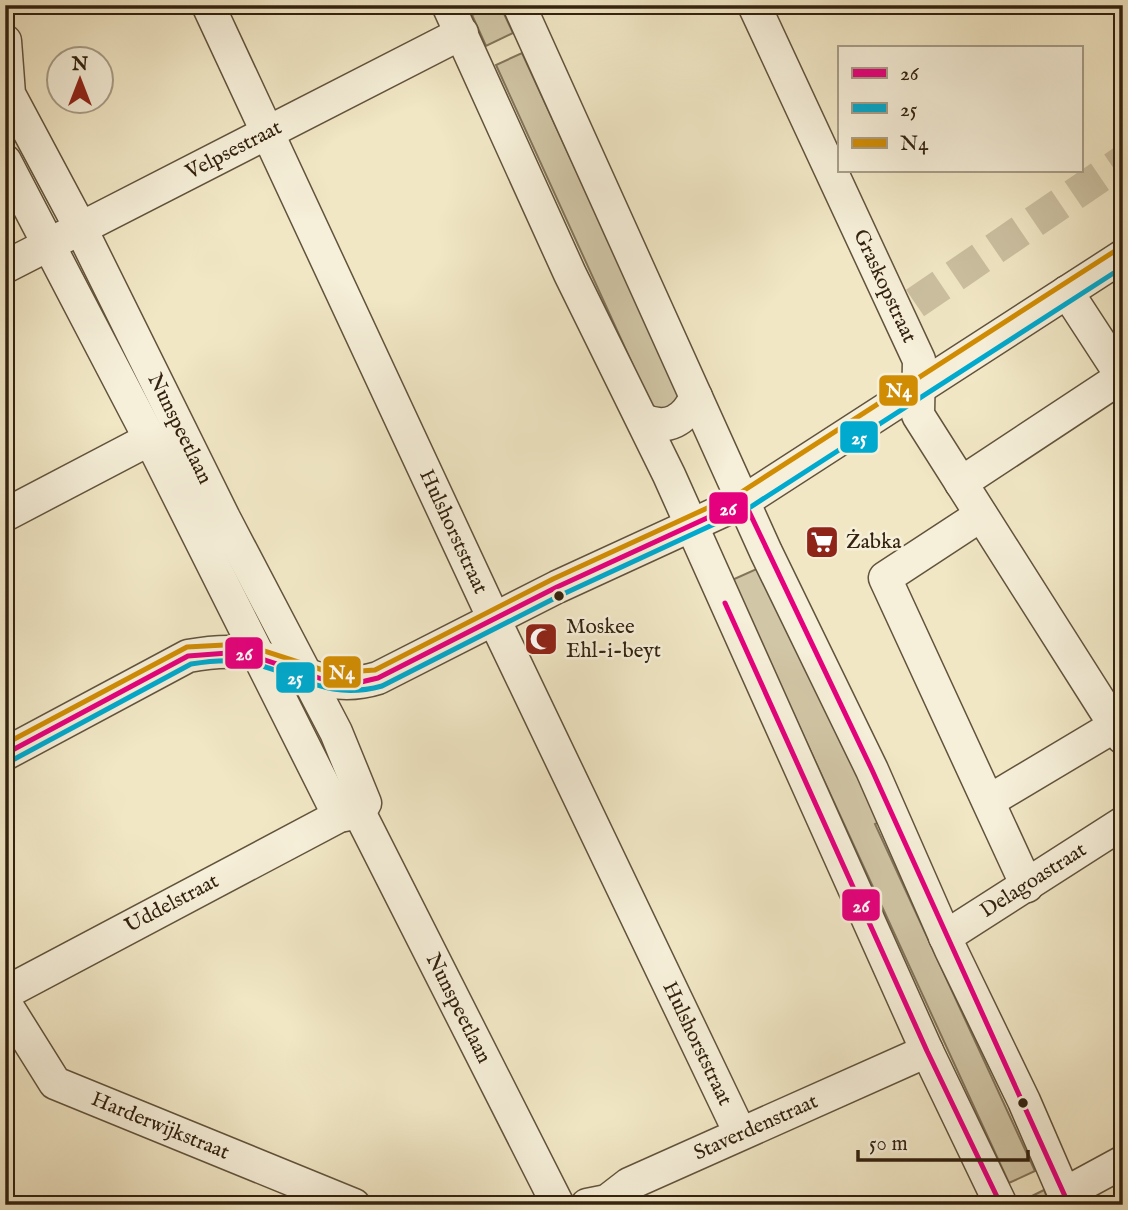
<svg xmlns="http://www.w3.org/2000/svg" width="1128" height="1210" font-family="'IM FELL English',serif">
	<rect width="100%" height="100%" fill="#f1e7c5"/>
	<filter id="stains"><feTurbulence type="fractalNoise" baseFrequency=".00286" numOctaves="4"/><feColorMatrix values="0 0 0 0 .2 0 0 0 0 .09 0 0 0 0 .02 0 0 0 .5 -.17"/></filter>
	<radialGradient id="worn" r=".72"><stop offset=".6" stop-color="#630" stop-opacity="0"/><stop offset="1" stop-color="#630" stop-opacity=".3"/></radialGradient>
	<g fill="#d1c6a6" stroke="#82745a" stroke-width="2">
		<path d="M493,5H500L513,33L486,46L472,15Z"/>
		<path d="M522,53L669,372L687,391L665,414L652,407L496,65Z"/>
		<path d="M761,567L884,820L875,824L1035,1171L1009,1183L732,580Z"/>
		<path d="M1044,1190L1050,1205H1019L1018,1203Z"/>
	</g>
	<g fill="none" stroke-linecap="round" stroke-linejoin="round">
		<path stroke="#cbc0a1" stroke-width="32" stroke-dasharray="32 16" stroke-linecap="butt" d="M915,303L1123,161"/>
		<g stroke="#62533c" stroke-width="35">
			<g id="minor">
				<path id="s1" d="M208,5L494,619L740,1133"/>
				<path d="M448,5L570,274L669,475L927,1051L1001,1205"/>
				<path d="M519,5L766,552L872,770L951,950L1024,1101L1069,1205"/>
				<path id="s2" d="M754,5L919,360L918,415L1123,738"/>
				<path id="s3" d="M5,41L9,94L80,227L224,518L336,732L365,803L359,812L339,816L5,993"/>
				<path d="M5,161L150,439L339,816"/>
				<path id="s4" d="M5,267L462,33"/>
				<path d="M1067,292L1123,378"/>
				<path d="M643,420C668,431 685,420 696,397"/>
				<path d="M961,483L1123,376"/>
				<path d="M5,515L150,439"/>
				<path d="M981,515L885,578L1027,886"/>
				<path d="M5,754L188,656C210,652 237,649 258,656C303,671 330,693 378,678L557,587L744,501L1123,256"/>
				<path d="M989,801L1123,721"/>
				<path id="s5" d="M359,812L558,1205"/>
				<path id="s6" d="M945,937L1123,823"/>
				<path id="s7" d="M5,1003L55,1083L354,1205"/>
				<path d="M1064,1194L1123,1162"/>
				<path id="s8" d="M587,1205L607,1201L629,1184L927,1051"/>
			</g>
		</g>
		<use href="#minor" stroke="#f6efd9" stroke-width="32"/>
		<g stroke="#f6efd9" stroke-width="10">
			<g id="bus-1">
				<path d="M725,603L927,1051L1001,1205"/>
				<path d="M5,754L188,656L241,652L331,682H361L378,678L557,587L744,501L872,770L1069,1205"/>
			</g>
		</g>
		<g stroke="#f6efd9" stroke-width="10">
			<path id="bus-2" d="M9,762L191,664C209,661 227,659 245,662C297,671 324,702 382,686L561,595L749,508L1123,267"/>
		</g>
		<g stroke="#f6efd9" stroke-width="10">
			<path id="bus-3" d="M5,744L187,647L243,644L332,673L375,670L553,579L740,493L1118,249"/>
		</g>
		<use href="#bus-1" stroke="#e5007d" stroke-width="5"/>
		<use href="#bus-2" stroke="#00a9ce" stroke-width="5"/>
		<use href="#bus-3" stroke="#d08c03" stroke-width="5"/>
	</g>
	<defs>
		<g id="supermarket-square" transform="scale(1.75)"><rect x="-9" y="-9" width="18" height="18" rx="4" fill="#8f2418" stroke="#f6efd9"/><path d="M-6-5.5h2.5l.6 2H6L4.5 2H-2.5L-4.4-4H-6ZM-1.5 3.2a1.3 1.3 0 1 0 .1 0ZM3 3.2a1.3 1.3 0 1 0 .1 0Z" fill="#fff"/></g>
		<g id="mosque-square" transform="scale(1.75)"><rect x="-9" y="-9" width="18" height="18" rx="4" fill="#8f2418" stroke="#f6efd9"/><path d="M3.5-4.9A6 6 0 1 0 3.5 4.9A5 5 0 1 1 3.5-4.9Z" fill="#fff"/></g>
	</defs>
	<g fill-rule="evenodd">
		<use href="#supermarket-square" x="822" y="542"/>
		<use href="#mosque-square" x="541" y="639"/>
	</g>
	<g fill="#33220f" stroke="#f6efd9" stroke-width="2.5">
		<circle cx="559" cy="596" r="6"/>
		<circle cx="1023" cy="1103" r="6"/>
	</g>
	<g text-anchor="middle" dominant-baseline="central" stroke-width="5" stroke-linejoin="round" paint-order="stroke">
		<g font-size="21" fill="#33220f" stroke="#f6efd9">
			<text stroke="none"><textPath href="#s4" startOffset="257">Velpsestraat</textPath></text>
			<text stroke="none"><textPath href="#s2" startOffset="310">Graskopstraat</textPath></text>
			<text stroke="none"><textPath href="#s3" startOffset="429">Nunspeetlaan</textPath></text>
			<text stroke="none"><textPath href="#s1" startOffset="581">Hulshorststraat</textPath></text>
			<text stroke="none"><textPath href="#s6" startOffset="105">Delagoastraat</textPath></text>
			<text transform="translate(172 904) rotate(-28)">Uddelstraat</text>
			<text stroke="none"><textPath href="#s5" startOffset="220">Nunspeetlaan</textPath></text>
			<text stroke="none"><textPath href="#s1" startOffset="1148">Hulshorststraat</textPath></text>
			<text stroke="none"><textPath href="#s7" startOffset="208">Harderwijkstraat</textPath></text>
			<text stroke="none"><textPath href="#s8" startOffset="187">Staverdenstraat</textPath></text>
		</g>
		<g font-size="21" fill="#33220f" stroke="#f6efd9" text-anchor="start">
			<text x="846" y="542">Żabka</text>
			<text x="566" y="627">Moskee<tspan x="566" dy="24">Ehl-i-beyt</tspan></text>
		</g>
	</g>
	<g stroke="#f6efd9" stroke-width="2.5">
		<rect x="878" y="374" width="41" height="33" rx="7" fill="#d08c03"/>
		<rect x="839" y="420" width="40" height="34" rx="7" fill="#00a9ce"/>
		<rect x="708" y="491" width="41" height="34" rx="7" fill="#e5007d"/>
		<rect x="224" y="636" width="40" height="34" rx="7" fill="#e5007d"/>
		<rect x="322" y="655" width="40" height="34" rx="7" fill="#d08c03"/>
		<rect x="275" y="661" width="41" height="33" rx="7" fill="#00a9ce"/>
		<rect x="841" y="888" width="40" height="34" rx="7" fill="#e5007d"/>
	</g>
	<g font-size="19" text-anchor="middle" font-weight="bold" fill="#fff">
		<text x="899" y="397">N4</text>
		<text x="859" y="444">25</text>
		<text x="728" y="515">26</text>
		<text x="244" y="660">26</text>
		<text x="342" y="679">N4</text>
		<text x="295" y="684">25</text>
		<text x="861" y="912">26</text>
	</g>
	<rect width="1128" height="1210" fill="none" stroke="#f1e7c5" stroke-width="28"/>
	<rect x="7" y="7" width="1114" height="1196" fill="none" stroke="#33220f" stroke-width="3.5"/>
	<rect x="14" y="14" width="1100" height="1182" fill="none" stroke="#33220f" stroke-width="2"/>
	<rect x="838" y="46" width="245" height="126" fill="#f6efd9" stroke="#a89d88" stroke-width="2"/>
	<rect x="852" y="68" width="35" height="10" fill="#e5007d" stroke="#a89d88" stroke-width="2"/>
	<text x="900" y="80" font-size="21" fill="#33220f">26</text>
	<rect x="852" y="103" width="35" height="10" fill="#00a9ce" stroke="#a89d88" stroke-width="2"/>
	<text x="900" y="116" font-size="21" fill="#33220f">25</text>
	<rect x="852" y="138" width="35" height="10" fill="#d08c03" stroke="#a89d88" stroke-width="2"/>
	<text x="900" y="150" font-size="21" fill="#33220f">N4</text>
	<g transform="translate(80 80)"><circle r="33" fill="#f6efd9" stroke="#a89d88" stroke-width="2"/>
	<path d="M0-5L12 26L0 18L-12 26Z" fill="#8f2418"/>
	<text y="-10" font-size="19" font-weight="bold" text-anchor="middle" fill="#33220f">N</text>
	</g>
	<path d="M858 1150v10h170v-10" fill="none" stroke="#33220f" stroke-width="3.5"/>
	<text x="869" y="1150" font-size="21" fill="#33220f" stroke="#f6efd9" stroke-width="5" paint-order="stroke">50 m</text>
	<rect width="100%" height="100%" filter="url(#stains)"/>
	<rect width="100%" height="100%" fill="url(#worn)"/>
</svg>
